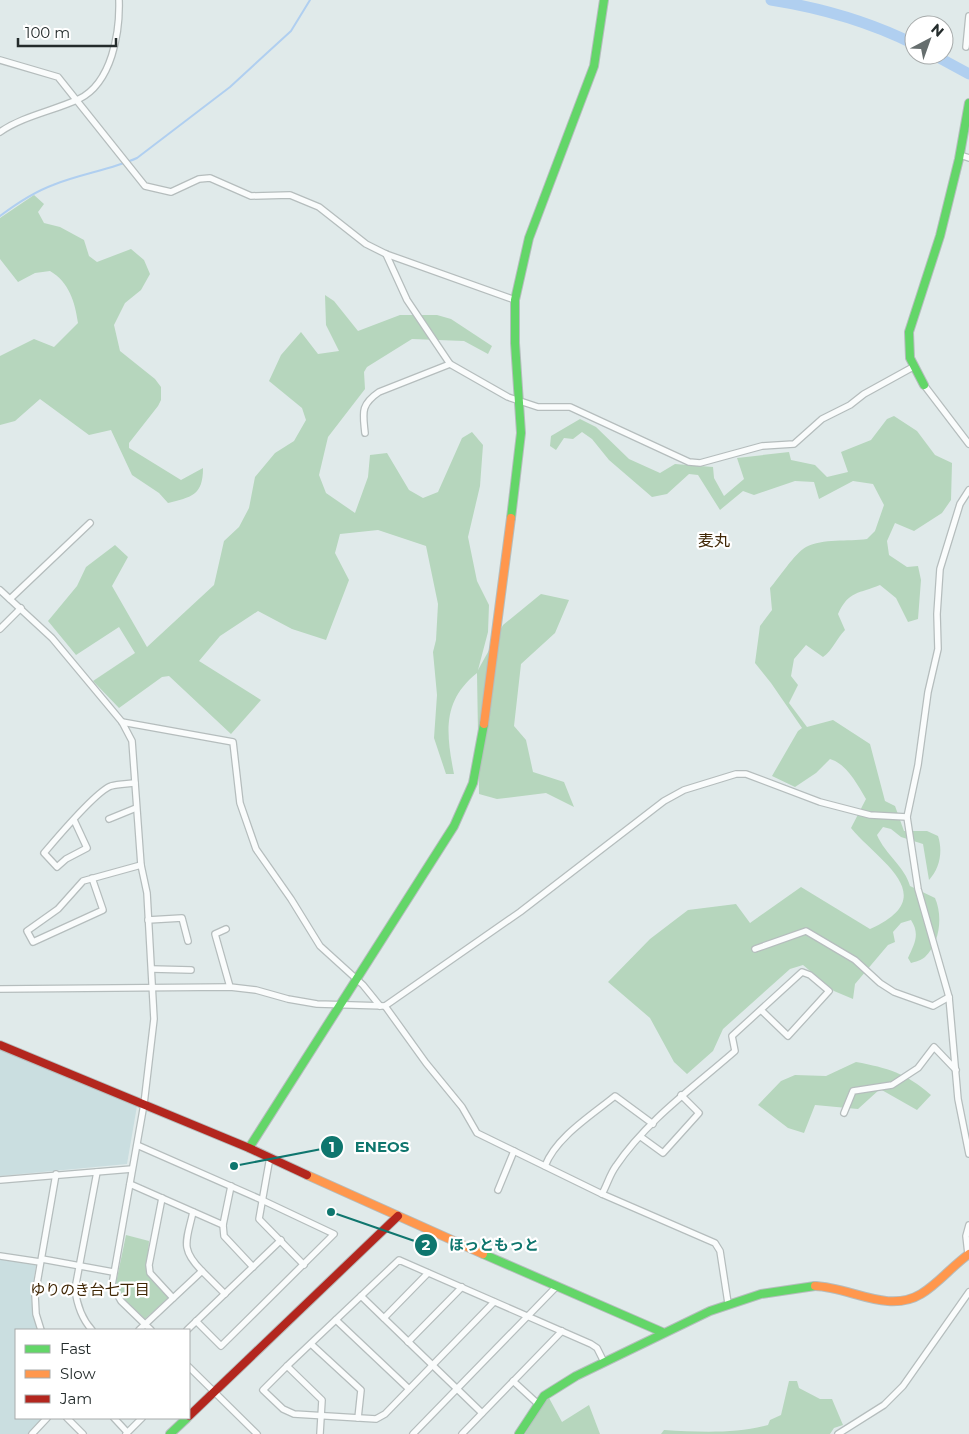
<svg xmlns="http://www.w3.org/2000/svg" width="969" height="1434" font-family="Montserrat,'Noto Sans JP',sans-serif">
	<rect width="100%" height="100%" fill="#e0eaea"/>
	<g fill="#cadee0">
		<path d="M0,1048L137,1106L127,1164L0,1176Z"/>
		<path d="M0,1258L36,1265L31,1296L33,1315L38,1330H16V1418H43L29,1434H0Z"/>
	</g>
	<g fill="#b6d6bd">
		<path d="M34,195L44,204L38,212L44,223L60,227L84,240L89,256L97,262L131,249L144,260L150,274L141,290L125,303L114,325L120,351L155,379L161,387V400L158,406L129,443V448L181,480L203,468C203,496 191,497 168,503L159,493L132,475L111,430L89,435L40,399L15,421L0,425V356L34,339L54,347L78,323C75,302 69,282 50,271L35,273L18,282L0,259V218Z"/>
		<path d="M325,295L334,301L358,331L400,315H437L451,319L492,346L488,354L464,341L412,339L367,367L364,372L365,389L328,437L319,475L326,493L355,513L368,477L370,455L387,453L409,490L423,498L438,492L462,438L472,432L483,445L480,486L468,537L477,581L489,605L488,632L478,670L503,625L541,594L569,600L555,633L521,664L514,726L526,740L533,772L564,782L574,807L546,793L497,799L479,794L477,673C442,701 446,733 454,774H446L434,738L437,695L433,652L436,640L438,604L426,546L378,530L340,534L335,553L349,580L326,640L292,629L258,611L220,636L199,661L261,700L231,734L169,676L162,677L119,708L93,681L135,653L119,627L76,655L48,621L77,586L86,567L115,545L128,557L112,586L147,647L214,585L224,541L239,527L249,508L255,477L275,453L294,441L306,420L302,408L269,381L281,355L301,332L318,354L339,351L326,325Z"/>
		<path d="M894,416L917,431L935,455L952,463L951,500L942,513L914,531L895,523L887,541L889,555L907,567L918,566L921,580L918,619L908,622L896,598L880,585C859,594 849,590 838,614L845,630C837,638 832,651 823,657L806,645L794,659L791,676L798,685L789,703L807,727L833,720L870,744L885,801L895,806L904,831H927L938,836C943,851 940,868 929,880L923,844L901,837L891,829L883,827L877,835C885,854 905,867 910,886L935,898C943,916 940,943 925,957C922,960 915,962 911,963L908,958C915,943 920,934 911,920L901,923L893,932L895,942L888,945L855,984L853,999L834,991L803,965L790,969L723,1029L713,1051L687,1074L674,1062L650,1018L608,982L650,939L688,910L736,904L750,923L801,887L870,929C943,896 879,862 851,828L866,799C857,784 847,764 830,759L816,773L795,787L772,776L798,731L802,728L771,683L755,663L760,626L772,610L770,588C779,578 794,554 806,547C823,538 848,542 867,539L875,531L884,505L873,484L853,481L819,499L814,482L795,481L754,495L743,491L720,510L698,475L689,474L667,494L652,497L609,460L592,439L582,432L573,439L564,438L556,450L550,446L551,436L580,419L596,427L629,459L660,473L675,464L713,467L714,478L724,496L744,479L737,458L789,452L791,460L815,465L827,477L848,472L841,452L871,440L887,419Z"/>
		<path d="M856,1062C888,1068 906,1073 931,1095L917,1110L880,1089L858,1109L815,1105L804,1133L788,1128L758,1105L781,1081L795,1075L826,1076Z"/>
		<path d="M126,1235L149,1241L147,1274L169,1297L145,1319L122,1297L116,1283Z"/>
		<path d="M789,1381H797L799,1388L820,1399H832L843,1425L834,1428L830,1434H661L664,1430C699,1432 735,1434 768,1425L770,1420L781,1415Z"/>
		<path d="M549,1398L562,1422L589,1405L600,1434H525L541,1407Z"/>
	</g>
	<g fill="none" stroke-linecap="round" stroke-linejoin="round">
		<path stroke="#b0cff0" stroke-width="2" d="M0,216C16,204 34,192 53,185C80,174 110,170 137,158L230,87L291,31L310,0"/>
		<g stroke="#b0cff0" stroke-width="11">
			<path d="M771,0C822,8 868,21 914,44"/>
			<path d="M934,55L969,74"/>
		</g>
		<g stroke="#b5bdbd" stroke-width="8">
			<g id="street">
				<path d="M966,47L969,16"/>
				<path d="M0,60L58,77L145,186L171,192L199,179L210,178L251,196L290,195L319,207L366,244L386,254L515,300"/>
				<path d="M0,132C23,116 53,111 79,99C112,83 120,32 119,0"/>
				<path d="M960,155L969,158"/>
				<path d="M386,254L407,300L450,364L508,397L538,407H570L689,462L700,463L762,446L794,444L822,419L850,405L864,394L913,367"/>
				<path d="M924,385L969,444"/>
				<path d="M365,433C363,413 360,405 379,392L450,364"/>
				<path d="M969,490L960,504L940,569L937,614L938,649L928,692L918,765L907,817L918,889L949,997L958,1099L969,1154"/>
				<path d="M0,590L52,638L122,722L132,741L141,865L147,893L154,1019L144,1104L112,1285L121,1301L151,1330"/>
				<path d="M10,599L90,523"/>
				<path d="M0,629L21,608"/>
				<path d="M122,722L233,742L240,803L256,849L291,899L320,946L363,985L380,1006"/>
				<path d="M109,819L136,808"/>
				<path d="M74,820L87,848L66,859L57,867L44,853C56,839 96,791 111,786C118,784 127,784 135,783"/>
				<path d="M92,878L103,910L33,942L27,931L58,909L83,881L141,865"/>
				<path d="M148,920L182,918L188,941"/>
				<path d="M226,929L215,934L230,987"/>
				<path d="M755,949L806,931L855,960L880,983L894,992L933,1006L949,997"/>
				<path d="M152,969L191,970"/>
				<path d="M0,989L230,987L256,990L288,999L317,1004L385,1006L520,912L664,801L684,790L736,774H746L820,802L870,815L907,817"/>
				<path d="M385,1006L426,1063L462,1107L477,1133L602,1194L715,1243L720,1251L728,1303"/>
				<path d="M844,1113L853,1091L892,1085L918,1068L934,1047L956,1070"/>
				<path d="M641,1137L663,1153L699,1113L681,1095"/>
				<path d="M137,1145L262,1200L334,1234L221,1346L196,1321"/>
				<path d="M270,1157L259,1219L304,1265"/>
				<path d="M545,1166C556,1137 592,1115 615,1096L653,1124"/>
				<path d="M0,1180L132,1169"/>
				<path d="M130,1184L223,1225"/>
				<path d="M231,1186L223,1225L224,1236L253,1267"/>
				<path d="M498,1190L514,1151"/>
				<path d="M602,1194C607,1185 610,1174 616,1166C647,1120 694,1087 735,1051L732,1036L802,972L810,975L829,991L788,1036L761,1010"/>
				<path d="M162,1198L149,1265L150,1273L173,1298"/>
				<path d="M193,1212C187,1240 179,1248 202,1271"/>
				<path d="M968,1254L966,1236L969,1225"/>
				<path d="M0,1256L40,1262"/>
				<path d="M42,1259L113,1272"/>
				<path d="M361,1296L482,1413"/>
				<path d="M384,1318L428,1273"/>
				<path d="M336,1320L409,1389"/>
				<path d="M41,1330L36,1314L35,1295L56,1174"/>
				<path d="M92,1330C81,1318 77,1305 75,1289L97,1172"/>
				<path d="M139,1330L202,1271L225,1294"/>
				<path d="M187,1330L281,1240"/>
				<path d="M408,1342L462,1287"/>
				<path d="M311,1344L361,1390L358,1418"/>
				<path d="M287,1366L263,1390L283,1409L294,1414L376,1419L385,1414L494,1302"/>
				<path d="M189,1367L257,1434"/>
				<path d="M513,1381L537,1403"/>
				<path d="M67,1418L83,1434"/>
				<path d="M114,1418L127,1432"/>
				<path d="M32,1434L47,1418"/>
				<path d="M126,1434L142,1418"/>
				<path d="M320,1434L322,1400L287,1366L399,1260L591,1344L597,1348L604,1362"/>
				<path d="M413,1434L557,1286"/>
				<path d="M462,1434L562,1331"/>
				<path d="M838,1434L884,1405L903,1386L969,1292"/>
			</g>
		</g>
		<g stroke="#b5bdbd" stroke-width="10">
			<g id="fast">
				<path d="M924,385L910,358L909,332L940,236L959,159L969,103"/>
				<path d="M511,518L521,433L515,343V300L529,238L594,66L604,0"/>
				<path d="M249,1148L454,826L473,783L484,724"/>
				<path d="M483,1254L662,1332"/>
				<path d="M170,1434L187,1418"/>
				<path d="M519,1434L544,1396L576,1376L710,1311L761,1294L815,1286"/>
			</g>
		</g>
		<g stroke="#b5bdbd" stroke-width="10">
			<g id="slow">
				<path d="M484,724L511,518"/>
				<path d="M307,1175L483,1254"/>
				<path d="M815,1286C850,1287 888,1314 921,1294C939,1283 952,1266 969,1254"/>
			</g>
		</g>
		<g stroke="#b5bdbd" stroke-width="10">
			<g id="jam">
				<path d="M0,1045L249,1148L307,1175"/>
				<path d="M189,1416L398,1216"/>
			</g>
		</g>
		<use href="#street" stroke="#fafcfc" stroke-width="5.5"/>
		<use href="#fast" stroke="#63d668" stroke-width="8"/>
		<use href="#slow" stroke="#ff974d" stroke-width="8"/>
		<use href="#jam" stroke="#b3261e" stroke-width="8"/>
	</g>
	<g text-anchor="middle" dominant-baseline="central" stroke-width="4.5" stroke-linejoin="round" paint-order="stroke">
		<g font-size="15" fill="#402705" stroke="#fff">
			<text x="90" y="1289">ゆりのき台七丁目</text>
		</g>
		<g font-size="16" fill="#402705" stroke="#fff">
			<text x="714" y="540">麦丸</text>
		</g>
	</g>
	<path fill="none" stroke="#0f766e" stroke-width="2" d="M234 1166L332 1147M331 1212L426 1245"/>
	<g fill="#0f766e" stroke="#fff" stroke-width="2">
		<circle cx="234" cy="1166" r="5"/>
		<circle cx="331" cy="1212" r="5"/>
		<circle cx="332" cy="1147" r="12"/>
		<circle cx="426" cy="1245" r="12"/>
	</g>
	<g font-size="15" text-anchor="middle" font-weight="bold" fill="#fff">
		<text x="332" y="1152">1</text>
		<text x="426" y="1250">2</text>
	</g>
	<g font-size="15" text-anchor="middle" font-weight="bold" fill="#0f766e" stroke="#fff" stroke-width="4.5" stroke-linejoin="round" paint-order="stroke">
		<text x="382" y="1152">ENEOS</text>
		<text x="494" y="1250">ほっともっと</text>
	</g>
	<rect x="15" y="1329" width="175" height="90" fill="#ffffff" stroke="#a7abab"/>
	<rect x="25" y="1345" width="25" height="8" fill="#63d668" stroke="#a7abab"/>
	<text x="60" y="1354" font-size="15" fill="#242c2c">Fast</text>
	<rect x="25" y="1370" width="25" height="8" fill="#ff974d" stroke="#a7abab"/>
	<text x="60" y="1379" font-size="15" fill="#242c2c">Slow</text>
	<rect x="25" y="1395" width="25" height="8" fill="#b3261e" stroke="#a7abab"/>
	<text x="60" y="1404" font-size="15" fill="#242c2c">Jam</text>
	<g transform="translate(929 40) rotate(41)"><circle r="24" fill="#ffffff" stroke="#a7abab"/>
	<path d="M0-4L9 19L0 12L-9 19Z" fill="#666e6e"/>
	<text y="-8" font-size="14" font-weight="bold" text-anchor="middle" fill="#242c2c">N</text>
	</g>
	<path d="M18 38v8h98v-8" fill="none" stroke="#242c2c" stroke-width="2.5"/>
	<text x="25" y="38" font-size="15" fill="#242c2c" stroke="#ffffff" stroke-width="4" paint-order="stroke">100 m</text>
</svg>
